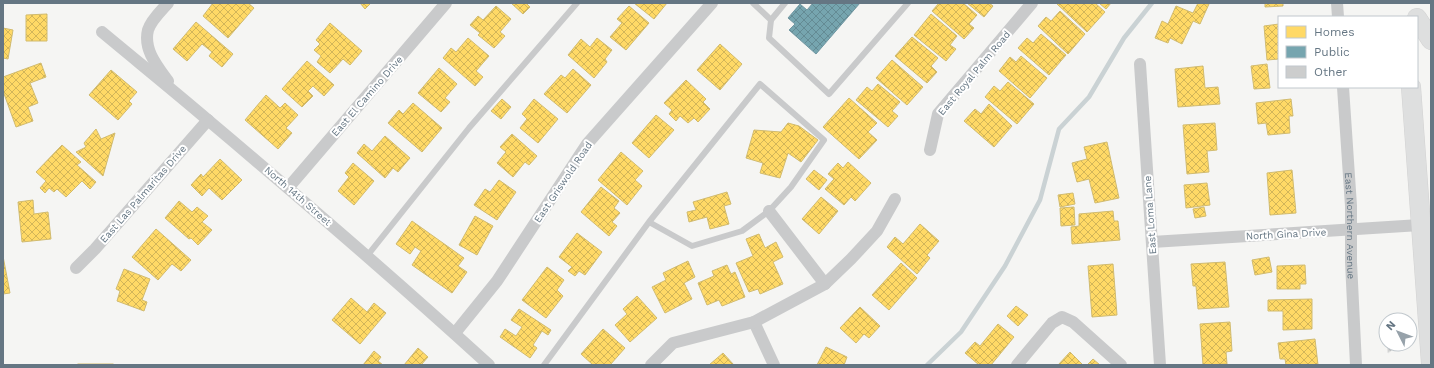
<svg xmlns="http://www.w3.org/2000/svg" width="1434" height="368" font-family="'Work Sans',sans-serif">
	<defs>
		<pattern id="homes-cross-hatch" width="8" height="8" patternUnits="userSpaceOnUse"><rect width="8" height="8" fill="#ffd966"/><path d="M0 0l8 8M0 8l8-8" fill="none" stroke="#d2b559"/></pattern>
		<pattern id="public-cross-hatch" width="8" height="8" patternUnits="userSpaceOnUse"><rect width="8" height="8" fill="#76a5af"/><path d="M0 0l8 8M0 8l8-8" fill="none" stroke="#648b94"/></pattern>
		<pattern id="building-cross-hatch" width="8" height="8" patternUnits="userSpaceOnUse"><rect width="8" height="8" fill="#cccdcd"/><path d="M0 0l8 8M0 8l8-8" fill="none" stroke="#a9abac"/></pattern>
	</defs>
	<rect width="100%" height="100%" fill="#f5f5f3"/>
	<g fill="url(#homes-cross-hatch)" stroke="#d1bb6f">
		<path d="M213,3H248L254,8L228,38L203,16Z"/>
		<path d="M360,3H371L365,9Z"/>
		<path d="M511,3H526L530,7L523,14Z"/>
		<path d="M634,3H667L654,19Z"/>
		<path d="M939,3H963L977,15L969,24L974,28L964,39L932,11Z"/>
		<path d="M967,3H989L993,6L984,17Z"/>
		<path d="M1057,3H1095L1105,12L1087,32L1057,4Z"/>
		<path d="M1099,3H1111L1106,9Z"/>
		<path d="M1198,3L1209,4L1200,24L1193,21L1182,44L1170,38L1168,43L1155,38L1162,21L1168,24L1176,6L1193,13Z"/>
		<path d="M1265,3H1283V6L1265,7Z"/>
		<path d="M496,6L511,19L500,32L505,36L494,48L478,35L480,33L470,25L478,16L483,20Z"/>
		<path d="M629,6L649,23L626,50L610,37L622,23L617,19Z"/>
		<path d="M1060,11L1085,34L1068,54L1038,26L1046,17L1051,21Z"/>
		<path d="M47,14V41H26V15Z"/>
		<path d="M931,14L957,36L950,45L956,49L946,61L914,35Z"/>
		<path d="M196,22L233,54L222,67L209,56L212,52L202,44L187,61L173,49Z"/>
		<path d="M330,23L362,51L350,65L343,59L330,73L317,62L321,56L314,50L320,44L316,40Z"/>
		<path d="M1279,24V59L1267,60L1264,26Z"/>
		<path d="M3,28L13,30L8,59L3,58Z"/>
		<path d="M1041,34L1066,55L1049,75L1018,48L1027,38L1033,43Z"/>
		<path d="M912,37L938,58L931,66L937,72L927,83L895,56Z"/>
		<path d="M468,38L489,56L476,71L483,77L475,86L443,58L451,48L456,52Z"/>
		<path d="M597,38L612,50L605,59L607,62L594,78L568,55L581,39L590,47Z"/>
		<path d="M720,44L742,64L720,90L697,70Z"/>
		<path d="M1021,56L1047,78L1030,98L999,71L1010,57L1016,62Z"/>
		<path d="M892,60L923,87L907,105L876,78Z"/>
		<path d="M307,61L334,85L324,96L313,86L308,91L313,96L302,107L282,89Z"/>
		<path d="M41,63L46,77L30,83L38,103L28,107L33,121L16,127L3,91V77Z"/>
		<path d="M1267,64L1270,88L1254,89L1251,66Z"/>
		<path d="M1203,66L1205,88L1218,87L1220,104L1178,107L1175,69Z"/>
		<path d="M439,68L457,84L445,98L450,102L441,112L418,93Z"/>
		<path d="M573,69L591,85L567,113L544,94L561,75L565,78Z"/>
		<path d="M111,70L137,92L129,101L132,104L118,120L89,95Z"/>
		<path d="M686,80L706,99L703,102L710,109L698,122L694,118L688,123L680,116L676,121L669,114L672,110L664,103Z"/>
		<path d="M1008,82L1034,104L1017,124L985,97L994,86L1000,91Z"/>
		<path d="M878,84L900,102L892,111L898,116L888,127L856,100L867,87L872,91Z"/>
		<path d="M266,95L280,108L285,103L298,115L286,128L292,133L278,149L245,120Z"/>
		<path d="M849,98L877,123L868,132L877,140L859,159L823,127Z"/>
		<path d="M502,99L511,107L501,119L491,111Z"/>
		<path d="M534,99L558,119L538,143L520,128L527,119L522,114Z"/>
		<path d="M1291,99L1293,116H1289L1290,133L1268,135L1266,123L1258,124L1256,103Z"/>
		<path d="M413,103L442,128L422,152L388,123L399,110L403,114Z"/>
		<path d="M989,104L1012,126L994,147L964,121L975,109L981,114Z"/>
		<path d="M656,115L674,130L649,158L632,143Z"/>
		<path d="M788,123L799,126L818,140L801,162L788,153L780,178L760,173L763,163L746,158L754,130L781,132Z"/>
		<path d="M1215,123L1217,150L1207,151L1209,172L1187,174L1183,125Z"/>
		<path d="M96,129L101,139L115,133L103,176L76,152L86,147L84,143Z"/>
		<path d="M512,134L537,156L529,165L525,162L513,177L497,163L506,152L500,147Z"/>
		<path d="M385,136L410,158L398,172L393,168L385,178L357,153L364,144L372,151Z"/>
		<path d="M1107,142L1119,198L1095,203L1089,179L1077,182L1072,163L1087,159L1084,147Z"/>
		<path d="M62,145L81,162L77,165L96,182L90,189L82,181L66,197L57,189L54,192L49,188L45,193L40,188L46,181L36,172Z"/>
		<path d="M621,152L643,171L635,180L642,186L627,205L598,180Z"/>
		<path d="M220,159L242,180L222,200L209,188L202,196L191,185L201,174L203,177Z"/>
		<path d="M848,162L871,183L855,201L851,197L844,205L825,189L834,179L828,174L838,163L843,168Z"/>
		<path d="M353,163L374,181L354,205L338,191L349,177L345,173Z"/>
		<path d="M814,170L827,180L819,190L806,179Z"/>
		<path d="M1292,170L1296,213L1270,215L1267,173Z"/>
		<path d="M499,180L516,192L497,220L474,205L485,189L490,192Z"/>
		<path d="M1207,183L1210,205L1186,208L1184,185Z"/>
		<path d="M601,187L619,201L614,208L620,213L612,222L617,226L609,236L581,212Z"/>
		<path d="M727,192L731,204L724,206L729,224L710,229L707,217L689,222L687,212L696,210L693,202Z"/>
		<path d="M1073,193L1075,204L1060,207L1058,195Z"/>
		<path d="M821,197L838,211L819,234L802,219Z"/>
		<path d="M33,200L34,214L48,212L51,239L22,242L18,202Z"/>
		<path d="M179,201L192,212L197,207L208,216L202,222L212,230L198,245L191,238L189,239L165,218Z"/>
		<path d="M1074,207L1075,225L1061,226L1060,208Z"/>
		<path d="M1204,207L1206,216L1195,218L1193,209Z"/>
		<path d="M1113,211L1114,221H1118L1120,240L1072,244L1071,227L1079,226V214Z"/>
		<path d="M475,216L493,226L477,255L459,245Z"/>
		<path d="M412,221L464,258L458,266L467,272L452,293L412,265L421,251L415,247L410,254L396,244Z"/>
		<path d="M920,224L939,241L927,255L930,258L917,274L887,247L895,237L903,244Z"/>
		<path d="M156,229L191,260L181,271L172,264L158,280L132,257Z"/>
		<path d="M577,233L602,252L585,275L579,271L575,276L568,271L572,267L559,257Z"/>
		<path d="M759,234L765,248L776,242L783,257L773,262L783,284L760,294L758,289L749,292L736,263L753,256L746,239Z"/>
		<path d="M3,256L10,293L3,294Z"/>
		<path d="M1269,257L1272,272L1255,275L1252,260Z"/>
		<path d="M688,261L695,277L684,283L692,299L665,313L652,287L666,280L663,273Z"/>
		<path d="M1225,262L1229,307L1198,309L1196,286H1193L1191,264Z"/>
		<path d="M901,263L917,278L889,310L872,295Z"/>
		<path d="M1113,264L1117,315L1092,317L1088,266Z"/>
		<path d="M727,265L731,274L735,272L745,297L722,306L719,300L707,305L698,283L714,276L712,271Z"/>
		<path d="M1305,265L1306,284H1300V289H1277V266Z"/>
		<path d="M547,267L564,280L557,290L563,296L546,318L522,300Z"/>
		<path d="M124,269L150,279L142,300L147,302L144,311L117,301L120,291L116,289Z"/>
		<path d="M637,296L657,318L630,342L615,325L627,314L623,309Z"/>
		<path d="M351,298L367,312L374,303L386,313L360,344L332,320Z"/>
		<path d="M1312,299V329L1283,330V311H1268V300Z"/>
		<path d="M1016,306L1028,315L1018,326L1007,316Z"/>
		<path d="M860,307L880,326L869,338L864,334L856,343L840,328Z"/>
		<path d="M519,309L551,330L548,335L542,331L533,345L537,348L530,358L500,337L505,329L516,336L522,327L511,320Z"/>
		<path d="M1230,322L1232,351L1226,352L1227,364L1203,365L1200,324Z"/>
		<path d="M998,324L1014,337L991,365H979L965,353L975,342L980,346Z"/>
		<path d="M603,329L625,348L610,365H593L581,354Z"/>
		<path d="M1315,339L1318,365H1286L1285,359H1280L1278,343Z"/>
		<path d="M826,347L847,357L844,365H817Z"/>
		<path d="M418,348L428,357L421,365H404Z"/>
		<path d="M374,351L381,357L378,361L383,365H363Z"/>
		<path d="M1070,352L1083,365H1058Z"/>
		<path d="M723,353L734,365H709Z"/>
		<path d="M1093,359L1100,365H1087Z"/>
		<rect x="78" y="364" width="35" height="1"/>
	</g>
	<path fill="url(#public-cross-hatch)" stroke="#7197a2" d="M813,3H860L816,54L789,30L795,24L788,18L800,4L807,10Z"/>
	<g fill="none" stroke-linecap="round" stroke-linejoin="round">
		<path stroke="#cad2d4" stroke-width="4.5" d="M927,365L961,332L1005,266L1040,200L1059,129L1089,97L1124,38L1152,3"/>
	</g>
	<path fill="url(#building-cross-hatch)" stroke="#e4e4e3" d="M1387,344H1391L1392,350L1388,353Z"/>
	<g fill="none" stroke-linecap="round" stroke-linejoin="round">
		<g stroke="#d2d2d2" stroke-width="20">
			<g id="primary">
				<path d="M1417,18L1431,40"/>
				<path d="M1411,87L1431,363"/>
			</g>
		</g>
		<g stroke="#c9cacb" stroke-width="6">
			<path d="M753,3L771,20L769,38L829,94L908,3"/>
			<path d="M771,20L785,3"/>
			<path d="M367,256L469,128L577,3"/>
			<path d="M544,365L649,222L760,84L824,140L791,187L769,211L742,231L692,246L649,222"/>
		</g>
		<g stroke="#c9cacb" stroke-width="12">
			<path d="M1337,3L1338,17"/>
			<path d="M102,32C138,62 174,91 209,121C304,201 398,282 489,365"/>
			<path d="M1140,64L1160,365"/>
			<path d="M168,81C158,67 143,50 148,30C151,20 161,11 168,3"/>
			<path id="s1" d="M1343,87L1351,206V262L1356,365"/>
			<path d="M930,150L938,114L1032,3"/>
			<path d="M288,188L446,3"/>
			<path d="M769,211L825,284"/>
			<path d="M1152,242L1420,225"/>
			<path d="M76,268L95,249L208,120"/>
			<path d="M754,322L774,365"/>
			<path d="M455,333L497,281L587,144L712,3"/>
			<path d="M651,365L673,343L754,322L825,284L851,259L877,231L895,199"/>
			<path d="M1017,365L1052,323L1062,317L1073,322L1121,365"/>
		</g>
		<use href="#primary" stroke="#dedfdf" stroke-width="19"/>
	</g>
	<g text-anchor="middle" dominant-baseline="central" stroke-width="4" stroke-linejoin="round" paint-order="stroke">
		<g font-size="10" fill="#657683" stroke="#fff">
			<text transform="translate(974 73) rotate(-50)">East Royal Palm Road</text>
			<text transform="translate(367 96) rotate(-49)">East El Camino Drive</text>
			<text transform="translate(563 182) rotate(-56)">East Griswold Road</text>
			<text transform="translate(143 194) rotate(-49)">East Las Palmaritas Drive</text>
			<text transform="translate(298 196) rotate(41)">North 14th Street</text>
			<text transform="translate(1150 215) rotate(-94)">East Loma Lane</text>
			<text stroke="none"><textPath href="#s1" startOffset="139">East Northern Avenue</textPath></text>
			<text transform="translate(1286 234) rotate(-3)">North Gina Drive</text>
		</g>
	</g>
	<rect width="1434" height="368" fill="none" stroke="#657683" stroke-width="8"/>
	<rect x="1278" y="16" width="140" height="72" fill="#ffffff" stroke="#c1c8cd"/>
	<rect x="1286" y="26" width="20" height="12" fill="#ffd966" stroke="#c1c8cd"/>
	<text x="1314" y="36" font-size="12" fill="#657683">Homes</text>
	<rect x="1286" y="46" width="20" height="12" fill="#76a5af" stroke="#c1c8cd"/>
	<text x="1314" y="56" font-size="12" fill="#657683">Public</text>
	<rect x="1286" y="66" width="20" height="12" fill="#cccdcd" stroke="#c1c8cd"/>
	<text x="1314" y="76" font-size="12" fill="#657683">Other</text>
	<g transform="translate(1398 332) rotate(312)"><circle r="19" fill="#ffffff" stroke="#c1c8cd"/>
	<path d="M0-3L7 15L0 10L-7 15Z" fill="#97a2aa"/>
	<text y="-6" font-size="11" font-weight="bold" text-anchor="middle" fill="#657683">N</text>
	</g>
</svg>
